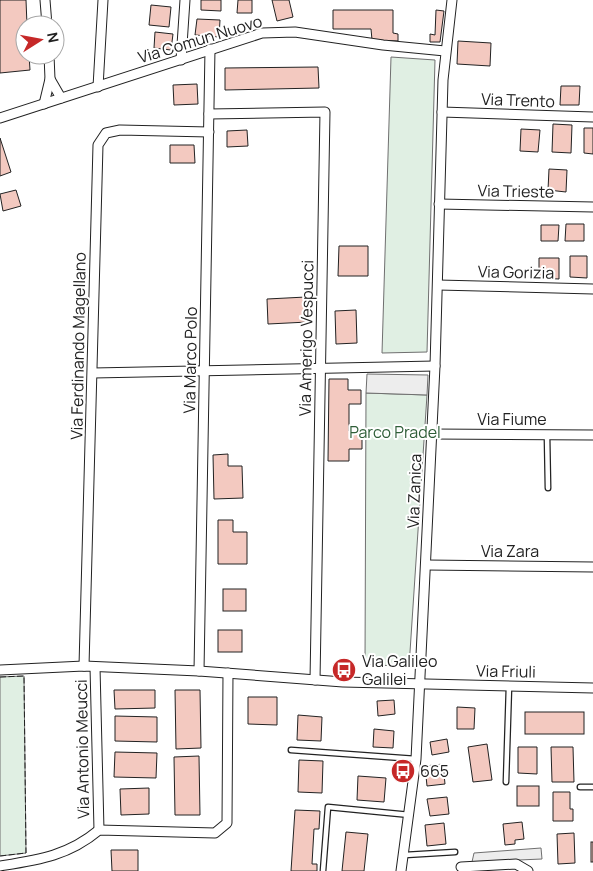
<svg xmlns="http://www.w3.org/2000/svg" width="593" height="871" font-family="Manrope,sans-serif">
	<rect width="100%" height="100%" fill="#fff"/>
	<g fill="#e0efe3" stroke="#6f6f6f">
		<path d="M391,57L435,60L427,352L382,353Z"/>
		<path d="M366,393L427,395L409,667L365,664Z"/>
		<path d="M24,676L26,853L0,856V677Z"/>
	</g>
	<g fill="#ededed" stroke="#6f6f6f">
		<path d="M367,374L428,375L427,395L366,393Z"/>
		<path d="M541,848L542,859L472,862L474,853Z"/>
	</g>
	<g fill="#f3c9c0" stroke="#222">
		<path d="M0,0H26L27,25H25V55H29L30,70L0,73Z"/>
		<path d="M201,0H221V11L201,10Z"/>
		<path d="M238,0H252V13H237Z"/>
		<path d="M272,0H289L293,17L277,21Z"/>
		<path d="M151,5L171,7L169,27L149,25Z"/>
		<path d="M333,10H393V33L398,34V41L372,40L371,29H333Z"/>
		<path d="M436,10L444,11L440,42H430V34L435,35Z"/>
		<path d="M197,19L220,20L219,37L195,35Z"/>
		<path d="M155,32L173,34L171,50L154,48Z"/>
		<path d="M458,41L491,43L490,66L457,64Z"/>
		<path d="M318,67L319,88L225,90V68Z"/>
		<path d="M197,84L198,104L174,105L173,85Z"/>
		<path d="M561,86H580L579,105H560Z"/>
		<path d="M553,124L572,125L571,153L552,152Z"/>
		<path d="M584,128H593V154L584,153Z"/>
		<path d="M521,129L540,130L538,152L520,151Z"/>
		<path d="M247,130L248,146L227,147V131Z"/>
		<path d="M0,138L11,172L0,176Z"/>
		<path d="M170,145H194L195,163H170Z"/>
		<path d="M549,169L567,170L566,192L548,190Z"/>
		<path d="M16,190L21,206L3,211L0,194Z"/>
		<path d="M566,224H584V241H565Z"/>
		<path d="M541,225H559L558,241H541Z"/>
		<path d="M339,246H368V276H338Z"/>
		<path d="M570,256H587V278L570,277Z"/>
		<path d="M539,258H559V279L539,278Z"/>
		<path d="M306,297L308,322L268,324L267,299Z"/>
		<path d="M356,310L357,343L336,344L335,311Z"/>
		<path d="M329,379H348V390H361V404H349V431L362,432V449H349V461H328Z"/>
		<path d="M228,454V466H242L243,498L214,499L213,455Z"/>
		<path d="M218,520H233V532H247V564H218Z"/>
		<rect x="223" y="589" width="23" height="22"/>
		<rect x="218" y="630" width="24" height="22"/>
		<path d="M114,690H155V708L115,709Z"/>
		<path d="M175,690H200L201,748L176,749Z"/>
		<path d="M248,697H277V725L248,724Z"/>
		<path d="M394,700L395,714L378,716L377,701Z"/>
		<path d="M457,707L475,708L474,729H457Z"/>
		<rect x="525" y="712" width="59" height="22"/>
		<path d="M298,715L322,717L321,741L297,740Z"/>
		<path d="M115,716L157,717V742L115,741Z"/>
		<path d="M374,729L394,731L393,748L373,747Z"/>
		<path d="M447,739L449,752L432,755L430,742Z"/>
		<path d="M487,744L492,780L473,782L468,747Z"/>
		<path d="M518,747H537V774L518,773Z"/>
		<path d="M551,747H573L574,782H552Z"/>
		<path d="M115,752L157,753L156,778L114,777Z"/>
		<path d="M199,756L200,815H175L174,757Z"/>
		<path d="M299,760L323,761L322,793L298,792Z"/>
		<path d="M443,764L445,784L427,786L425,766Z"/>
		<path d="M358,776L386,778L384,802L357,800Z"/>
		<rect x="517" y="786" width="22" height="20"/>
		<path d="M149,788V814L121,815L120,789Z"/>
		<path d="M553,792H570V809H573V821H553Z"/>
		<path d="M447,797L449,814L430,816L427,799Z"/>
		<path d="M295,810L320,811L319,829H314L312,864H317V871H291Z"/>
		<path d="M522,822L524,839L515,840V844L505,845L503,824Z"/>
		<path d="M444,823L446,844L427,846L425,825Z"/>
		<path d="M346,832L368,834L364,871H342Z"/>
		<path d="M574,833L575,863L558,864L557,834Z"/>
		<rect x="591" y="842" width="2" height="20"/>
		<path d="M111,850H138V871H112Z"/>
	</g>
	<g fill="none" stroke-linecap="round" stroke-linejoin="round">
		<g stroke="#222" stroke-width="7">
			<g id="service">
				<path d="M547,435L548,488"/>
				<path d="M291,750L416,759"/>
				<path d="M506,782L509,686"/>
				<path d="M580,787H593"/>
				<path d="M405,855L455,852"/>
				<path d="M323,871L328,807L410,815"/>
			</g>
		</g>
		<g stroke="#222" stroke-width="11">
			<g id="minor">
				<path d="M45,0L47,25"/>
				<path d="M181,60L185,0"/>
				<path d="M50,79L61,98"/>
				<path d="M98,87L103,0"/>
				<path d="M44,104L50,79L49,55"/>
				<path d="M442,112L593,117"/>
				<path d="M209,114L325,112L315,680"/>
				<path d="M0,118L262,33L295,32L383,45L445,51"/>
				<path d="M439,204L593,207"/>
				<path d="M438,285L593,289"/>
				<path d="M93,373L435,366"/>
				<path d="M431,434L593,435"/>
				<path d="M427,565L593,567"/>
				<path d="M84,666L98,145L106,133L120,130L209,132"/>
				<path d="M95,667L99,830"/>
				<path d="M0,670L84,666L199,671L343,682L593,688"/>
				<path d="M199,671L210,49"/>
				<path d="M0,866C38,860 68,856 99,830L215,833L227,823L228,673"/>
				<path d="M461,867L516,864L528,871"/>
				<path d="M401,871L416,759L435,366L443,80L452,0"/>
			</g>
		</g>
		<use href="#service" stroke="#fff" stroke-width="4.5"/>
		<use href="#minor" stroke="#fff" stroke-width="9"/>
		<path stroke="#222" stroke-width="1" stroke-dasharray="6 2.5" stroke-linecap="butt" d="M0,677L24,676L26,853L0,856"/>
	</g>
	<defs>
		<g id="bus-disc" transform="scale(1.25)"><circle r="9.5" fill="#c62828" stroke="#fff"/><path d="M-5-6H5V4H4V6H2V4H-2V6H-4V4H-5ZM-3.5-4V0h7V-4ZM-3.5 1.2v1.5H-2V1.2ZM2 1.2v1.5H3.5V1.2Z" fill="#fff"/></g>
	</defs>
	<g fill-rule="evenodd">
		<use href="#bus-disc" x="344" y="670"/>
		<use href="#bus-disc" x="403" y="771"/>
	</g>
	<g text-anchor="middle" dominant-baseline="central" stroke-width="4" stroke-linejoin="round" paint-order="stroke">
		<g font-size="16" fill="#222" stroke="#fff">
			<text transform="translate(200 39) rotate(-17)">Via Comun Nuovo</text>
			<text transform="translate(518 100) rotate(2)">Via Trento</text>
			<text transform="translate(516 191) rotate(1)">Via Trieste</text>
			<text transform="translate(516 272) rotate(1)">Via Gorizia</text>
			<text transform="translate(306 338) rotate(-89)">Via Amerigo Vespucci</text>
			<text transform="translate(78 346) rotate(-89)">Via Ferdinando Magellano</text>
			<text transform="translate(190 360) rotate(-89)">Via Marco Polo</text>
			<text x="512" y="419">Via Fiume</text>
			<text transform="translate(414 491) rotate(-88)">Via Zanica</text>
			<text x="510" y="551">Via Zara</text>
			<text transform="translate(506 671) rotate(1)">Via Friuli</text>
			<text transform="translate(82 749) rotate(-91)">Via Antonio Meucci</text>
		</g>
		<g font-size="16" fill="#2f5e38" stroke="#fff">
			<text x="395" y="432">Parco Pradel</text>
		</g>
		<g font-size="16" fill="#222" stroke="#fff" text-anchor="start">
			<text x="362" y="661">Via Galileo<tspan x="362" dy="18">Galilei</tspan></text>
			<text x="420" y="771">665</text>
		</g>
	</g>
	<g transform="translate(40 40) rotate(79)"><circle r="24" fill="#ffffff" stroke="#a7a7a7"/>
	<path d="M0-4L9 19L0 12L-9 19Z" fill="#c62828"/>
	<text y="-8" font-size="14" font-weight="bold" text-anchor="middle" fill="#222222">N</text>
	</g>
</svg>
